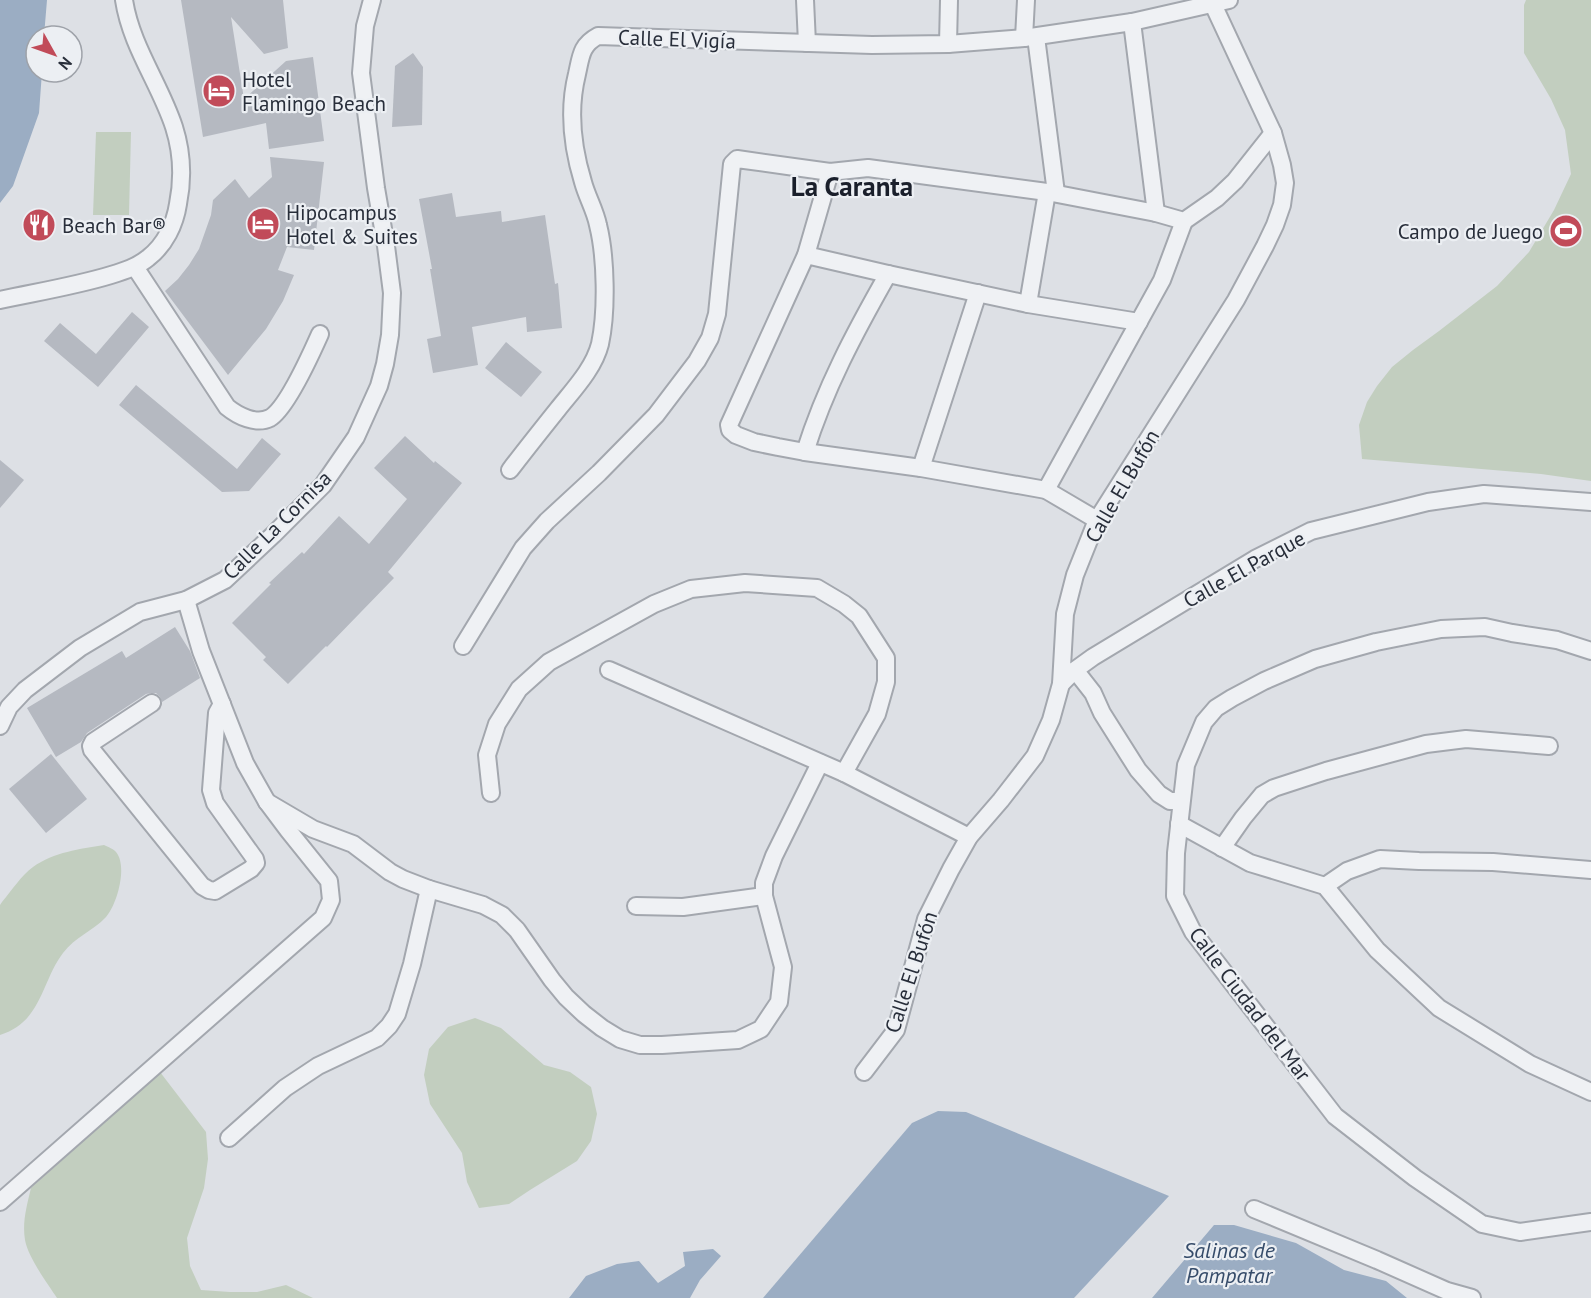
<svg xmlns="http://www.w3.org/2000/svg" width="1591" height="1298" font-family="'PT Sans',sans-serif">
	<rect width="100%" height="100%" fill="#dde0e5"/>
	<g fill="#c2cebf">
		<path d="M1526,0H1591V481L1541,474L1362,459L1359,425L1367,402L1377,386L1392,367L1413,350L1439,331L1497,286L1529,252L1554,210L1571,174L1565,130L1551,99L1524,53V5Z"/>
		<path d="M96,132H131L129,215H93Z"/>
		<path d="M104,845C108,847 114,849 116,852C128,866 117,905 106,917C93,931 75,937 63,953C41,982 42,1022 0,1035V905L2,902C12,890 21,876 33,867C54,852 80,849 104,845Z"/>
		<path d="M475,1018L501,1028L544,1065L570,1072L591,1087L597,1114L591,1141L577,1161L530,1190L509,1204L479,1208L467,1182L462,1153L430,1104L424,1075L429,1049L448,1027Z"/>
		<path d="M160,1072L206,1132L208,1159L204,1188L187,1238L190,1266L201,1290L230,1292H257L286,1285L313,1298H57C47,1283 28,1257 25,1240C22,1222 27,1205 31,1188Z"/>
	</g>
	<g fill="#9badc3">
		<path d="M0,0H47L44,36H36V72H42L39,113L13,186L0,203Z"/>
		<path d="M938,1111L966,1112L1169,1196L1074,1298H763L912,1123Z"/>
		<path d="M1214,1225H1234L1296,1243L1344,1270L1386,1281L1407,1298H1152Z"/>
		<path d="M713,1249L721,1256L700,1280L690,1298H569L586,1276L617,1264L639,1261L658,1283L685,1266L683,1252Z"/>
	</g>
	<g fill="#b5b9c1">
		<path d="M181,0H283L288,48L264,54L231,17L244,99L286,61L313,57L324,141L269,149L266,123L203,137Z"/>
		<path d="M413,53L423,67L422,125L392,127L395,66Z"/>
		<path d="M270,157L324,162L314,250L287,247L278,270L294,275L283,301L266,329L228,375L165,291L178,279L189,265L199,249L211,215L213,200L235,179L249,198L272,177Z"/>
		<path d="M452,193L456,217L501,211L502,222L545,215L555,284L558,283L562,328L527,332L526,317L472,327L478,365L433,373L427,339L441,336L430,269H432L419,199Z"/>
		<path d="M132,312L149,327L98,387L44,341L60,323L96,354Z"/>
		<path d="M506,342L542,372L521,397L485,368Z"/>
		<path d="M136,385L237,469L262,438L281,454L249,491L222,492L119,405Z"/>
		<path d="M405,436L434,463L435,461L462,483L388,572L394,578L327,647L326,646L288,684L263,660L266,657L232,623L271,584L269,583L302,552L304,554L339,516L369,544L407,499L374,468Z"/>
		<path d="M0,460L24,480L0,508Z"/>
		<path d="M175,627L190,651L200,678L162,702L160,697L156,693H151L146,694L87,733L81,742L56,757L27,708L122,651L126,658Z"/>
		<path d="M51,754L87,799L46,833L9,789Z"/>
	</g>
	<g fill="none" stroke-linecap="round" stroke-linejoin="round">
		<g stroke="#a3a7ae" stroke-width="20">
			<g id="minor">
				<path d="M805,0L807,43"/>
				<path d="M1132,22L1156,213"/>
				<path d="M1036,37L1056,193"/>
				<path d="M1024,38L1026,0"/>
				<path d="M948,44L949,0"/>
				<path d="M830,172L806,255L729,425L730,430L736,435L754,442L778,447L805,452L921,468L1046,490L1097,520"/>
				<path d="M806,255L888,274L1028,304L1139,322"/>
				<path d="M135,267L227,407C238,416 256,425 270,418C287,408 312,352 320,334"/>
				<path d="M0,300C37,292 75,286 111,275C124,271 137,267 148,258C165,245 175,224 178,204C183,179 182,152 174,127C160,84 131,46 124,0"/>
				<path d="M1028,304L1047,192"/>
				<path d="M805,452C825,388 855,332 888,274"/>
				<path d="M921,468L978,293"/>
				<path d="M510,470C526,449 542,429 558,409C574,389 594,368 600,344C607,312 606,257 598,225C595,210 587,197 583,182C572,146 568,110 577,74C581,56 581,45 598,36L872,45L948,44L1024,38L1132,22L1229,0"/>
				<path d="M1046,490L1162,280L1184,221"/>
				<path d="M463,646L523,548L547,521L599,473L656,415L697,361L710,338L717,314L732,164L737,159L830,172L868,168L1047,192L1156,213L1184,221L1217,198L1235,181L1273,133"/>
				<path d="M1591,651L1557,640L1512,633L1485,627L1441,629L1376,642L1315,659L1264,681L1232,698L1216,708L1204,722L1186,765L1176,853L1175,896L1193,932L1335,1116L1415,1178L1482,1224L1520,1232L1591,1222"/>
				<path d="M609,670L844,773L969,837"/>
				<path d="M1075,670L1093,693L1102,713L1138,770L1159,794L1170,801H1181"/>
				<path d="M1061,684L1075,670L1093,657L1255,559L1311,531L1428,502L1484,494L1591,502"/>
				<path d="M152,703L93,742L91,746L92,750L202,886L209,890L215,891L251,869L256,863L255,859L215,803L211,790L217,713L222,704"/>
				<path d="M0,726L9,707L25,690L80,648L140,612L186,600L225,580L273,535L323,485L356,437L379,386L385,364L390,335L392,293L386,246L376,188L361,73L365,26L372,0"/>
				<path d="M491,793L487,755L497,724L519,689L549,662L654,604L691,589L745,583L817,588L844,604L859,616L886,658V682L877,714L844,773"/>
				<path d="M267,802L313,829L353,844L390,872L403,879L429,889L483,905L502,915L517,930L552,980L566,997L584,1014L602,1028L620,1039L640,1045H662L738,1040L761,1029L779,1002L783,967L764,896V883L774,856L820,763"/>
				<path d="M1179,824L1250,863L1325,886L1377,950L1439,1008L1530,1064L1591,1092"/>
				<path d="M1222,848L1243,818L1262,795L1274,788L1326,771L1426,744L1466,739L1549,746"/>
				<path d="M1325,886L1347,871L1380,859L1419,861L1493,862L1591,870"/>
				<path d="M636,906L683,907L764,896"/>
				<path d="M864,1072L896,1030L926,919L951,869L969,837L1001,800L1035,756L1051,720L1061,684L1065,614L1075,575L1097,520L1236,300L1265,246L1275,225L1282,205L1285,183L1282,165L1273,133L1211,0"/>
				<path d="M229,1138L285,1088L318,1066L377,1038L389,1026L397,1014L412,964L429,889"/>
				<path d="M0,1202L323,918L331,900L329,881L288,830L267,802L245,763L201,651L186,600"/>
				<path d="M1254,1209L1377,1260L1447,1291L1472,1298"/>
			</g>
		</g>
		<use href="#minor" stroke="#eff1f4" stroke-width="16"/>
	</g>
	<defs>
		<g id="hotel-disc" transform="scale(1.725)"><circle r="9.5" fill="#c14b59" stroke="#eceff3"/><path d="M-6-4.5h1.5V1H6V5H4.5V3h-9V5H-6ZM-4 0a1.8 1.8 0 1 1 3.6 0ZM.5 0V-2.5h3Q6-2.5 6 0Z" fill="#fff"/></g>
		<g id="restaurant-disc" transform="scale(1.725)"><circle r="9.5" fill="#c14b59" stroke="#eceff3"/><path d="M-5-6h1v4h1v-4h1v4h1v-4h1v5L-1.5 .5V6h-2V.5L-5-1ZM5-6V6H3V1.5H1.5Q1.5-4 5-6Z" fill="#fff"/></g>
		<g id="stadium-disc" transform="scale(1.725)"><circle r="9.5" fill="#c14b59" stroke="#eceff3"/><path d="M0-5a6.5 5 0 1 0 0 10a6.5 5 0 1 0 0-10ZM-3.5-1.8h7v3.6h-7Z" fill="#fff"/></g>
	</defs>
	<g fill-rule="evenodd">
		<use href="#hotel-disc" x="219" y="91"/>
		<use href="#hotel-disc" x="263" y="224"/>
		<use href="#restaurant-disc" x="39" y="225"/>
		<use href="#stadium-disc" x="1566" y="231"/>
	</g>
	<g text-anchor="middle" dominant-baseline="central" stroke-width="4.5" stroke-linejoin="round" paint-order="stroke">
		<g font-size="21" fill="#282e3a" stroke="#eceff3">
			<text transform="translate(677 39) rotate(2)">Calle El Vigía</text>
			<text transform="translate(1122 486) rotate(-60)">Calle El Bufón</text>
			<text transform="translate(277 525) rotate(-45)">Calle La Cornisa</text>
			<text transform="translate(1244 569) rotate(-29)">Calle El Parque</text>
			<text transform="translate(911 972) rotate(-72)">Calle El Bufón</text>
			<text transform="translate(1250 1004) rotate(53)">Calle Ciudad del Mar</text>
		</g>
		<g font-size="21" fill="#282e3a" stroke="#eceff3" text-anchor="start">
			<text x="242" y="79">Hotel<tspan x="242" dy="24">Flamingo Beach</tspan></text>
			<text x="286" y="212">Hipocampus<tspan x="286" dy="24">Hotel &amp; Suites</tspan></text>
			<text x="62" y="225">Beach Bar®</text>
			<text x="1543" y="231" text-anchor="end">Campo de Juego</text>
		</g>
		<g font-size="22" font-style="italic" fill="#364c6a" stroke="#eceff3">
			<text x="1229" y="1250">Salinas de<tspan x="1229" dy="25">Pampatar</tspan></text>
		</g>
		<g font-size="27" font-weight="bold" fill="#1a1f2b" stroke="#eceff3">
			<text x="852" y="186">La Caranta</text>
		</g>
	</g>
	<g transform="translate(54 54) rotate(130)"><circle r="28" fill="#eceff3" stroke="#9ea2a9" stroke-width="1.5"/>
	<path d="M0-4.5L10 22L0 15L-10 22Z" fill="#c14b59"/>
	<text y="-9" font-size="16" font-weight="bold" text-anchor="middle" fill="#282e3a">N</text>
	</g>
</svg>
